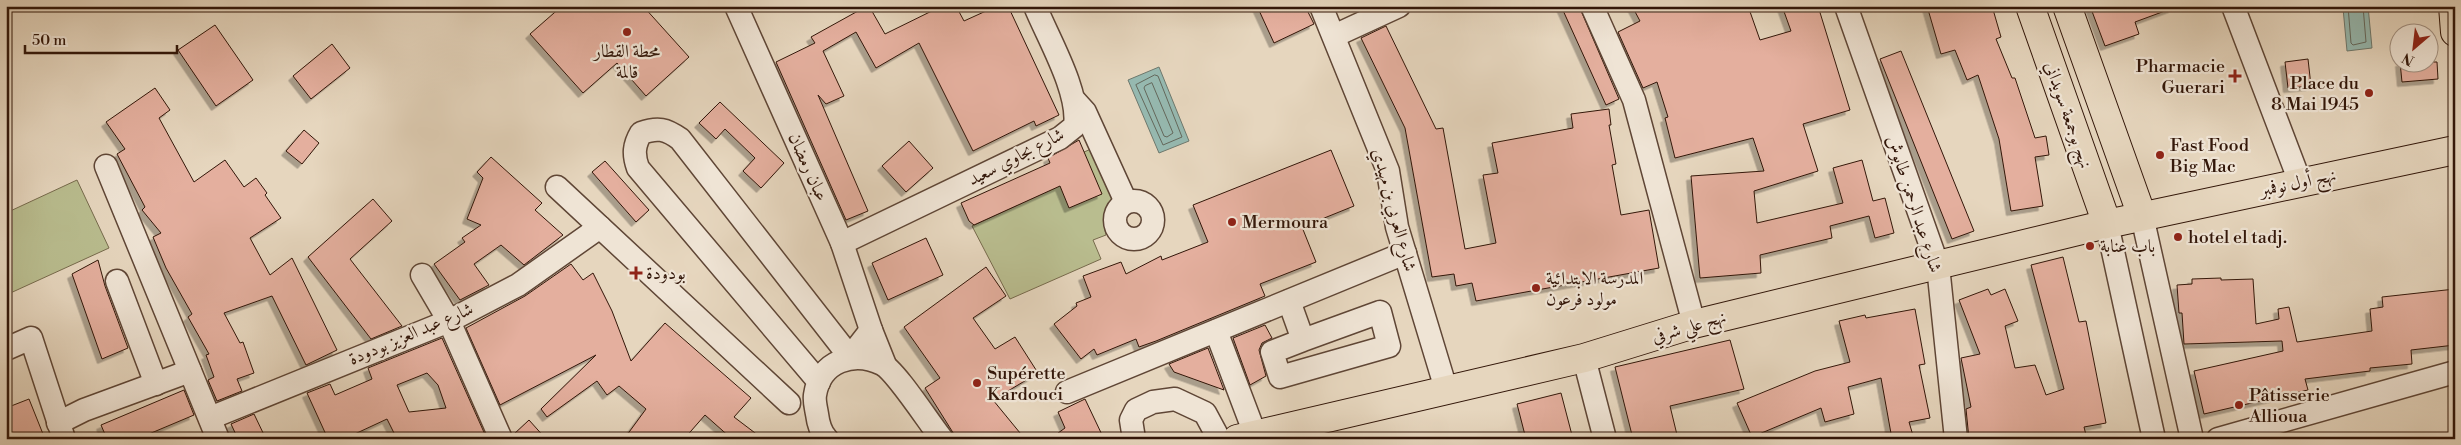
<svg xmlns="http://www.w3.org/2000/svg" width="2461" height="445" font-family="'Libre Bodoni',Amiri,serif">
	<defs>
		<filter id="shadow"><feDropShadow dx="-4.5" dy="4.5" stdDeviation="0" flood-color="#0004"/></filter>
	</defs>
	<rect width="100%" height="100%" fill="#e6d6be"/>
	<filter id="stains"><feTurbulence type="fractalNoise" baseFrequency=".004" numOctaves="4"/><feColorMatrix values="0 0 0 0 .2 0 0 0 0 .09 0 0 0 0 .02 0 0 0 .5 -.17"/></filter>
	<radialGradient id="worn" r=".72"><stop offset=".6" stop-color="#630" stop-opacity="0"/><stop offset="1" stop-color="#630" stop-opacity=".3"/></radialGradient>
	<g fill="#b9bd8f" stroke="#766a4c">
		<path d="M1091,149L1113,200C1104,211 1103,221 1106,235L1093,240L1101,259L1010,299L972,226L1048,191L1040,171Z"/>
		<path d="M77,180L109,248L6,295V213Z"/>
	</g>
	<g fill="#96b9b0" stroke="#6e786d">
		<path d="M2368,6L2372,48L2347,51L2343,8Z"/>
		<path d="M1159,67L1189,141L1159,153L1128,80Z"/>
	</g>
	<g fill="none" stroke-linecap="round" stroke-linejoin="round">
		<g stroke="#64685c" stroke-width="1">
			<path d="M2348,6L2351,43L2353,45L2366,42L2363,6"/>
			<path d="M1155,75L1158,76L1182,137L1163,145L1136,85Z"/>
			<path d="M1152,83L1173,133L1167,137L1164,136L1144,88L1145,86Z"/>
		</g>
	</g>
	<g fill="#e4af9e" stroke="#321609" fill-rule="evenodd" filter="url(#shadow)">
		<path d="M562,6H643L689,57L646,96L617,63L583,93L530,34Z"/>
		<path d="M867,6H869L885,34L942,6H956L964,21L997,6H1008L1059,115L1036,126L1034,121L973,151L919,43L876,68L856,32L823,51L844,96L826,104L818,95L868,211L846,220L776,62L815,43L811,37Z"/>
		<path d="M1257,6H1305L1314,24L1274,43Z"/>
		<path d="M1561,6H1579L1619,99L1606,105Z"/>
		<path d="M1632,6H1748L1760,40L1791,31L1782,6H1818L1850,110L1803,124L1818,171L1754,191L1757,223L1843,203L1833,168L1862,160L1873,201L1885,198L1894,233L1875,238L1869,216L1830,226L1832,238L1760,255L1761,273L1700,278L1691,176L1764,171L1753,138L1675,158L1665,118L1668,117L1657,82L1643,88L1618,32L1640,21Z"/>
		<path d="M1927,6H1992L2001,37L1996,39L2012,78H2015L2035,138L2046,136L2049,155L2035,157L2043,206L2011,211L1999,139L1978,75L1967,80L1955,50L1941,54Z"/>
		<path d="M2090,6H2172L2173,8L2135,22L2139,34L2105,46Z"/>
		<path d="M215,25L253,80L216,106L178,50Z"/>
		<path d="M1386,26L1436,129L1443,128L1465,249L1496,243L1483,175L1498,173L1492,143L1573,128L1571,114L1609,109L1611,125H1609L1616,164L1612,165L1621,215L1649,210L1659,268L1476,301L1472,283L1456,286L1454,274L1432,277L1405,128L1361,38Z"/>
		<path d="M332,44L350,68L311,99L293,76Z"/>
		<path d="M1901,51L1974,231L1952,239L1880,59Z"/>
		<path d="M2308,59L2311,86L2288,88L2285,62Z"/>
		<path d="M2400,62H2437L2438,79L2402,82Z"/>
		<path d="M155,88L170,110L159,118L194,182L225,160L244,187L256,178L267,193L265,195L281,218L250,238L270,275L292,258L337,350L306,365L272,296L224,313L240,343L243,342L254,373L237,379L242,391L217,401L208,380L214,377L206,355L209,354L188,317L192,314L166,268L153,237L161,233L142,210L145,207L117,154L125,149L106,122Z"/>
		<path d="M720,102L784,163L761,188L743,171L755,158L725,129L716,139L699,123Z"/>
		<path d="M304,130L319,143L302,164L286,151Z"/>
		<path d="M1079,140L1102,194L1069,208L1060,186L974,225L969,221L961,203L1050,163L1048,158Z"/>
		<path d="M909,141L933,168L906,192L882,166Z"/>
		<path d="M1331,150L1354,206L1302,227L1316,262L1260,284L1265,296L1156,341L1139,347L1136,339L1097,355L1094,349L1081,359L1054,324L1077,306L1076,303L1091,297L1083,276L1121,262L1126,274L1161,256L1162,260L1208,242L1193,205Z"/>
		<path d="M491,157L542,203L535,210L563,235L524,265L501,245L474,264L489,285L460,300L434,264L465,242L462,238L481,225L467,219L483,178L477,172Z"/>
		<path d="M605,161L649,210L636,222L592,172Z"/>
		<path d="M373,199L392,221L350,259L402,326L371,339L308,257Z"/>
		<path d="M926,238L943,275L888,300L872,263Z"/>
		<path d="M2063,257L2079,322L2086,321L2106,423L2084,427L2087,439H1969L1966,409L1971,407L1961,358L1980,354L1959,300L1988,289L1991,295L2005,289L2018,321L2005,326L2015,368L2035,365L2046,395L2064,389L2031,265Z"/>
		<path d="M98,260L105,286L128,348L102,359L72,274Z"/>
		<path d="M571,264L583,280L593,273L612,311L631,361L665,323L751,398L734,417L763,439H732L705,415L684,439H624L646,409L619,386L607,395L597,381L547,417L541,409L596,355L500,405L466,328L525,296Z"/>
		<path d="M986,267L1006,296L973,318L995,349L1015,337L1038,373L993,400L1025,439H957L925,388L940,378L904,327Z"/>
		<path d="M2221,278V280L2253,279L2256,324L2279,319L2278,309L2289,307L2297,342L2372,331L2370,309L2383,307L2382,297L2455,289V345L2411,350L2412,364L2370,368V371L2305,379L2308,390L2204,414L2194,371L2283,351L2282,341L2184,344L2182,313H2179L2177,285L2192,284V279Z"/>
		<path d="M1915,309L1925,364L1919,365L1930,418L1909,422L1914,439H1892L1881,378L1848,387L1854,414L1825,422L1821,408L1752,437L1737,403L1815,371L1850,362L1839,321L1865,315L1866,318Z"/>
		<path d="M1265,325L1272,338L1262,343L1259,350L1266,376L1250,385L1233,338Z"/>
		<path d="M442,338L487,439H397L387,419L344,439H328L307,393L330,384L335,395L372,379L368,368ZM427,373L438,385L446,408L409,412L397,385Z"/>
		<path d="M1730,340L1744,389L1670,406L1678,439H1633L1615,367Z"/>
		<path d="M1208,348L1224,390L1174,372L1169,364Z"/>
		<path d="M184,390L194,415L137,439H107L101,425Z"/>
		<path d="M1561,393L1573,439H1526L1517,404Z"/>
		<path d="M29,399L45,439H13L6,423V408Z"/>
		<path d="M1085,399L1104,439H1050L1065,428L1058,412Z"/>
		<path d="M254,414L266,439H238L231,424Z"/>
		<path d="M529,420L546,439H514L513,435Z"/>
	</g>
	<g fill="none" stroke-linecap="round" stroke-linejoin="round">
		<g stroke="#5f4636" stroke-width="25">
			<g id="minor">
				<path d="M736,6L842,243L871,330"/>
				<path d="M1321,6L1388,171L1397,227L1446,389"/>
				<path d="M1592,6L1634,100L1694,324"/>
				<path d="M1846,6L1938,266L1956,439"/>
				<path d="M2233,6L2300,182"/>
				<path d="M1334,36L1399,6"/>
				<path d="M1075,101L1085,112L1126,202"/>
				<path d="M106,166L218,439"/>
				<path d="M557,187L789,403"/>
				<circle cx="1134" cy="220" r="19"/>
				<path d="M2142,216L2192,439"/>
				<path d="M2107,224L2154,439"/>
				<path d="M842,243L1060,138L1075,126C1080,92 1048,38 1035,6"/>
				<path d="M422,275L449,321L501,439"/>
				<path d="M117,281L156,384"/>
				<path d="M1289,301L1303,340L1272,352L1280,377L1389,346L1380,312L1303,340"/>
				<path d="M1216,331L1255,434"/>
				<path d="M6,349L31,338L64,439"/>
				<path d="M1584,358L1605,439"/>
				<path d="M819,382L638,168C633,154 634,145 641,133C658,127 666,129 680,139L850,357L871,330L885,365"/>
				<path d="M1067,392L1405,253"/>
				<path d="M210,418L449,321L518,285L600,227"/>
				<path d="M58,423L84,410L190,371"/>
				<path d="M827,439C821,433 818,422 817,414C816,408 814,401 815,395C820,361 854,350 882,364C896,371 929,423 942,439"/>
				<path d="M1134,439L1131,420L1136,410L1153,402L1175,399L1205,413L1219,439"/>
				<path d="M2218,439L2455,372"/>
			</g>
		</g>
		<g stroke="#321609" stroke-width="30">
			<g id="major">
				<path d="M2030,6L2107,224"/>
				<path d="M2067,6L2142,216"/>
				<path d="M2453,6L2455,32"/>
				<path d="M1237,439L1584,358L1694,324L2107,224L2455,150"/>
			</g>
		</g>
		<use href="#minor" stroke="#efe4d5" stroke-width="22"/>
		<use href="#major" stroke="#e6d6be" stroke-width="28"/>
	</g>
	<g fill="#8f2418" stroke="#efe4d5" stroke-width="2">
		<circle cx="627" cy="32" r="5"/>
		<path d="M2232.5 68.5h5v5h5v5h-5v5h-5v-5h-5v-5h5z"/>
		<circle cx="2369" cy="93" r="5"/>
		<circle cx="2160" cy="155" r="5"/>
		<circle cx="1232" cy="222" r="5"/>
		<circle cx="2178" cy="237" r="5"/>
		<circle cx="2090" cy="246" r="5"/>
		<path d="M633.5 265.5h5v5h5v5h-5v5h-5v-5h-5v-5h5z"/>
		<circle cx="1536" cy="288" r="5"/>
		<circle cx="977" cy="383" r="5"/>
		<circle cx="2239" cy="405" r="5"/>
	</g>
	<g text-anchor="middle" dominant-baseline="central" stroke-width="4.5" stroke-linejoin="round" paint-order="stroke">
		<g font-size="18" fill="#321609" stroke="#efe4d5" text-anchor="start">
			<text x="627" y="51" text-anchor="middle">محطة القطار<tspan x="627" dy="21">قالمة</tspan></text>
			<text x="2225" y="66" text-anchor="end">Pharmacie<tspan x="2225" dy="21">Guerari</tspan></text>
			<text x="2359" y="83" text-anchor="end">Place du<tspan x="2359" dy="21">8 Mai 1945</tspan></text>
			<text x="2170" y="145">Fast Food<tspan x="2170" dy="21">Big Mac</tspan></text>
			<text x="1242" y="222">Mermoura</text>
			<text x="2188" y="237">hotel el tadj.</text>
			<text x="2100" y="246">باب عنابة</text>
			<text x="646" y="273">بودودة</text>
			<text x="1546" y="278">المدرسة الابتدائية<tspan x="1546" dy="21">مولود فرعون</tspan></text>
			<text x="987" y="373">Supérette<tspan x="987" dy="21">Kardouci</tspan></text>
			<text x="2249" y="395">Pâtisserie<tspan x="2249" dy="21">Allioua</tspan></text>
		</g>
		<g font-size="18" fill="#321609" stroke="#efe4d5">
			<text transform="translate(2068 115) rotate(71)">نهج بوجمعة سويداني</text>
			<text transform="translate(1016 157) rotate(-27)">شارع بجاوي سعيد</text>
			<text transform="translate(808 167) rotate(66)">عبان رمضان</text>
			<text transform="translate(2298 183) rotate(-12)">نهج أول نوفمبر</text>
			<text transform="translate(1914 204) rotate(72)">شارع عبد الرحمن طابوش</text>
			<text transform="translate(1394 210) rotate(75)">شارع العربي بن مهيدي</text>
			<text transform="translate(1689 327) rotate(-16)">نهج علي شرفي</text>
			<text transform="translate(411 334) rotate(-23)">شارع عبد العزيز بودودة</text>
		</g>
	</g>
	<rect width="2461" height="445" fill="none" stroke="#e6d6be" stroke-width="25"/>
	<rect x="8" y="8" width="2446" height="430" fill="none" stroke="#321609" stroke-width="2.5"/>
	<rect x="12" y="12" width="2436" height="420" fill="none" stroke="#321609"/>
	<g transform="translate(2414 48) rotate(208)"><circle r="24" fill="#efe4d5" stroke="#a39283"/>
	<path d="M0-4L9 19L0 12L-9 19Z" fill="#8f2418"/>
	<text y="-8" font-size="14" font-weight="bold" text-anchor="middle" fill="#321609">N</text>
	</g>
	<path d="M25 45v8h152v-8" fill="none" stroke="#321609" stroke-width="2.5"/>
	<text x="32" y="45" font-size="15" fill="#321609" stroke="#efe4d5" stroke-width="4" paint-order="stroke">50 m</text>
	<rect width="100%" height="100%" filter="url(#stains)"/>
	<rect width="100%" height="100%" fill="url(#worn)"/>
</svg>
